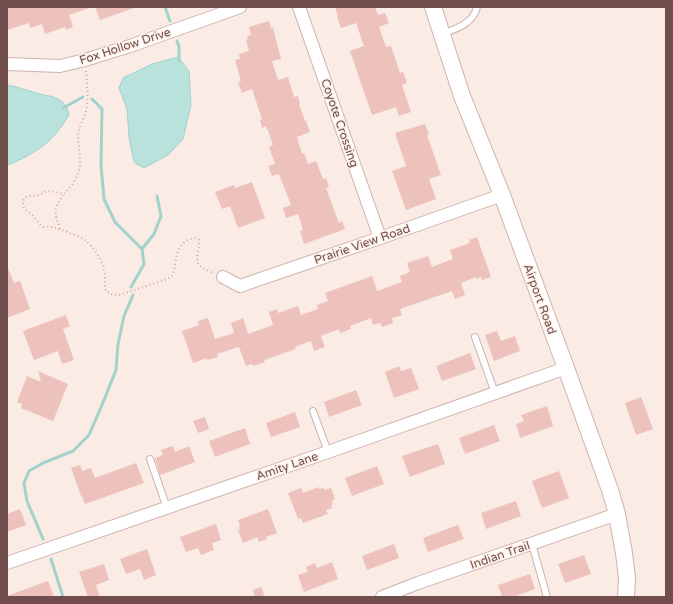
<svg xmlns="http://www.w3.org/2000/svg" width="673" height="604" font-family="'Varela Round',sans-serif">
	<rect width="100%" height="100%" fill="#faebe4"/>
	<g fill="#bae2dc" stroke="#a1d3cc">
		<path d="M178,57L189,71L191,105L183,139L168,155L144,168L135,163L133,158L129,137L127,109L119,88L123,78L152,64Z"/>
		<path d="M7,85C20,87 31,92 44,95C48,96 53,96 56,98C63,101 68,107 69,115C66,120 62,126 58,131C47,146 26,158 8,165L7,164Z"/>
	</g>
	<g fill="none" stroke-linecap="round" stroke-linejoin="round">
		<g stroke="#a1d3cc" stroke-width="3">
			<path d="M165,7L170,21"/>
			<path d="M177,41L179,47V61"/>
			<path d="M92,99L102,109L101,165L104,199L115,222L142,249L144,264L131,287"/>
			<path d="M63,108L83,97"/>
			<path d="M142,249L154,234L161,216L157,196"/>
			<path d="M43,539L27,501L24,483L29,471L43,463L73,451L89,435L102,405L116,370L118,344L124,316L133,295"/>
			<path d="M51,559L63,597"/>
		</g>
	</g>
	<g fill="#edc2bd">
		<path d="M7,7H89V8L69,15L73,27L66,30L65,27L45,34L42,24L30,28L29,23L7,30Z"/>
		<path d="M95,7H134V8L100,20Z"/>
		<path d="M335,7H375L378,15L385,13L389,23L379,27L386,47L391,46L400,73L403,72L407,83L402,85L411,112L399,116L396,107L372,115L350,51L364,46L356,23L341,28L337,16H338Z"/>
		<path d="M269,21L271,28H273L281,59L272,61L278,80L288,77L294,97L298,96L300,104H299L305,121H306L310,132L297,137L302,154L304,153L308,164L316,161L323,179L326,178L329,187L326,188L339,223L342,221L345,229L304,244L300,231L303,230L298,214L286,218L283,208L291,205L279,174L272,176L268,166L275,164L269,147L273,145L268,130H267L266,126L262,128L260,120L262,119L252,89L242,93L238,82L241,81L235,60L240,59L239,54L249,51L246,40L248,39L247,36L251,35L249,27Z"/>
		<path d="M425,124L429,135H427L441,175L429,179L436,199L406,210L392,171L406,166L395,133Z"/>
		<path d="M252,182L265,218L238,228L230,206L222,209L215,192L234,185L235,188Z"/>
		<path d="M477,237L491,277L482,280L481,277L477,279L476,277L461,283L465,295L455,299L452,291L400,309L402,315L392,318L393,323L382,327L380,323L373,325L371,318L350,326L351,329L340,333L339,329L321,336L325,347L314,351L311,341L295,347L296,349L264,360L265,362L253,366L252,364L246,366L239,347L217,354L218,357L207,360V358L193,363L182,331L199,325L198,321L208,318L215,339L234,333L231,323L243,318L248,334L273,325L269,312L277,309L278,313L298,306L301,315L318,309L317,305L328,301L325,293L372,276L377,291L402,282L400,276L410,272L407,263L428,256L432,267L453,259L450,250L470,243L469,240Z"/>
		<path d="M7,268H8L14,283L20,281L30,309L7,318Z"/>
		<path d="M66,315L70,326L63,329L74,360L62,364L58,351L34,360L23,331Z"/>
		<path d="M497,331L501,341L515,336L520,351L494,361L485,335Z"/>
		<path d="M470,353L476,369L442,381L436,366Z"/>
		<path d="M399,366L401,371L411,368L419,389L394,398L385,372Z"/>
		<path d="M38,371L68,384L53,421L21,408L22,404L17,402L27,376L41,382Z"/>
		<path d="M356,390L362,405L329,417L324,402Z"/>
		<path d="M641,397L653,429L636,435L625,403Z"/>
		<path d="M547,406L553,426L520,438L516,424L524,421L521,415Z"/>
		<path d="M295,412L300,427L271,437L266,423Z"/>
		<path d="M205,417L209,429L198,433L193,421Z"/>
		<path d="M494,425L500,441L465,454L459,438Z"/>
		<path d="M245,428L250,444L215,457L209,441Z"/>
		<path d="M438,444L445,464L410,477L402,456Z"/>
		<path d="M173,446L175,452L189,446L195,462L160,475L155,458L163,455L161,450Z"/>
		<path d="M136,463L144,483L85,504L82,496H81L71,468L80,465L82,471L91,468L95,478Z"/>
		<path d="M377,466L384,484L352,496L345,478Z"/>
		<path d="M559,471L569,498L542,508L532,481Z"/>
		<path d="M319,487V489L324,488L325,490L331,488L335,499L332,500L333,504L331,505L332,508L326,510L328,514L303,523L301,518L298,519L288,493L301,488L303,493Z"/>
		<path d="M516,501L521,516L486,529L481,513Z"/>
		<path d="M20,509L26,525L7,532V514Z"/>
		<path d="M268,509L277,533L266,537L267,539L259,542L257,537L243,543L238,530L240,529L239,526L240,525L238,520Z"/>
		<path d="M216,524L221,540L212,543L214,550L201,555L198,548L186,552L180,537Z"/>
		<path d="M458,525L464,539L428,552L423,538Z"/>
		<path d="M394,544L399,558L367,570L362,556Z"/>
		<path d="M147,549L156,575L144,580L140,569L126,574L120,559Z"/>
		<path d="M584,555L591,574L565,583L558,564Z"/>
		<path d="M332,562L338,579L304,592L298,575L308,572L306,567L315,563L317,568Z"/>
		<path d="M104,564L109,580L96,585L100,597H88L79,572Z"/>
		<path d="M530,574L535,589L513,597H502L498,585Z"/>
		<path d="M48,581L54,597H7V596Z"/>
		<path d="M261,587L265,597H255L253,590Z"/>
	</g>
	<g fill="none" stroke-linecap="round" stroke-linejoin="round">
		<g stroke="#cdb2ae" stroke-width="8">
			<g id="lane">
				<path d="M442,34C456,29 474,23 477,7"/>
				<path d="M475,337L495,393"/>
				<path d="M313,411L328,452"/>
				<path d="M150,459L167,508"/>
				<path d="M532,544L547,597"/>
			</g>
		</g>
		<g stroke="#cdb2ae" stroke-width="14">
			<g id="street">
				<path d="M299,7L380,238"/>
				<path d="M7,64L60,66L85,60L130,46L240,7"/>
				<path d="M223,277L240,286L380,238L502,195"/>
				<path d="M7,563L328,452L566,368"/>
				<path d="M382,597L418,583L617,514"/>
			</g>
		</g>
		<g stroke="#cfb1ac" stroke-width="18">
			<path id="secondary" d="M433,7L462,96L502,195L566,368L610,490L617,514L624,553L627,578L626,597"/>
		</g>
		<g stroke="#d2a5a1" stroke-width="2" stroke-dasharray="1 3" stroke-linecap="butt">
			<path d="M86,71C87,84 89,98 86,111C84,119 79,126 78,135C78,143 80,151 80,159C81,174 73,184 64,194L51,191L45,192L36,196H29L24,198C20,210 28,210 34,217C37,220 39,224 43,227C53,226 57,228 67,232C73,235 81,236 86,241C94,247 102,260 104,270C106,277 104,285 106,291L113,295H119L165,280C167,279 169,278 171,277C174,274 174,268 175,264C177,251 180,241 194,238L199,240C201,248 193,260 200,266C204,269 209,271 213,273"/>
			<path d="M60,229C54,211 53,211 63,195"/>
		</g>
		<use href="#lane" stroke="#fff" stroke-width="6"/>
		<use href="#street" stroke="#fff" stroke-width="12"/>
		<use href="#secondary" stroke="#fff" stroke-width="16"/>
	</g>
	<g text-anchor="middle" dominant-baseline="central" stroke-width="3" stroke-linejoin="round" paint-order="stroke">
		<g font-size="12" fill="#704e4c" stroke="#fdf0e9">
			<text transform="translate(125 46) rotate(-18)">Fox Hollow Drive</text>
			<text transform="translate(340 123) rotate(71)">Coyote Crossing</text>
			<text transform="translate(362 244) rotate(-19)">Prairie View Road</text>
			<text transform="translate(540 299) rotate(70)">Airport Road</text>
			<text transform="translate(287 466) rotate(-19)">Amity Lane</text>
			<text transform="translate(500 555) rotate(-19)">Indian Trail</text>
		</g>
	</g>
	<rect width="673" height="604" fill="none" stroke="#704e4c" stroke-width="16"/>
</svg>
